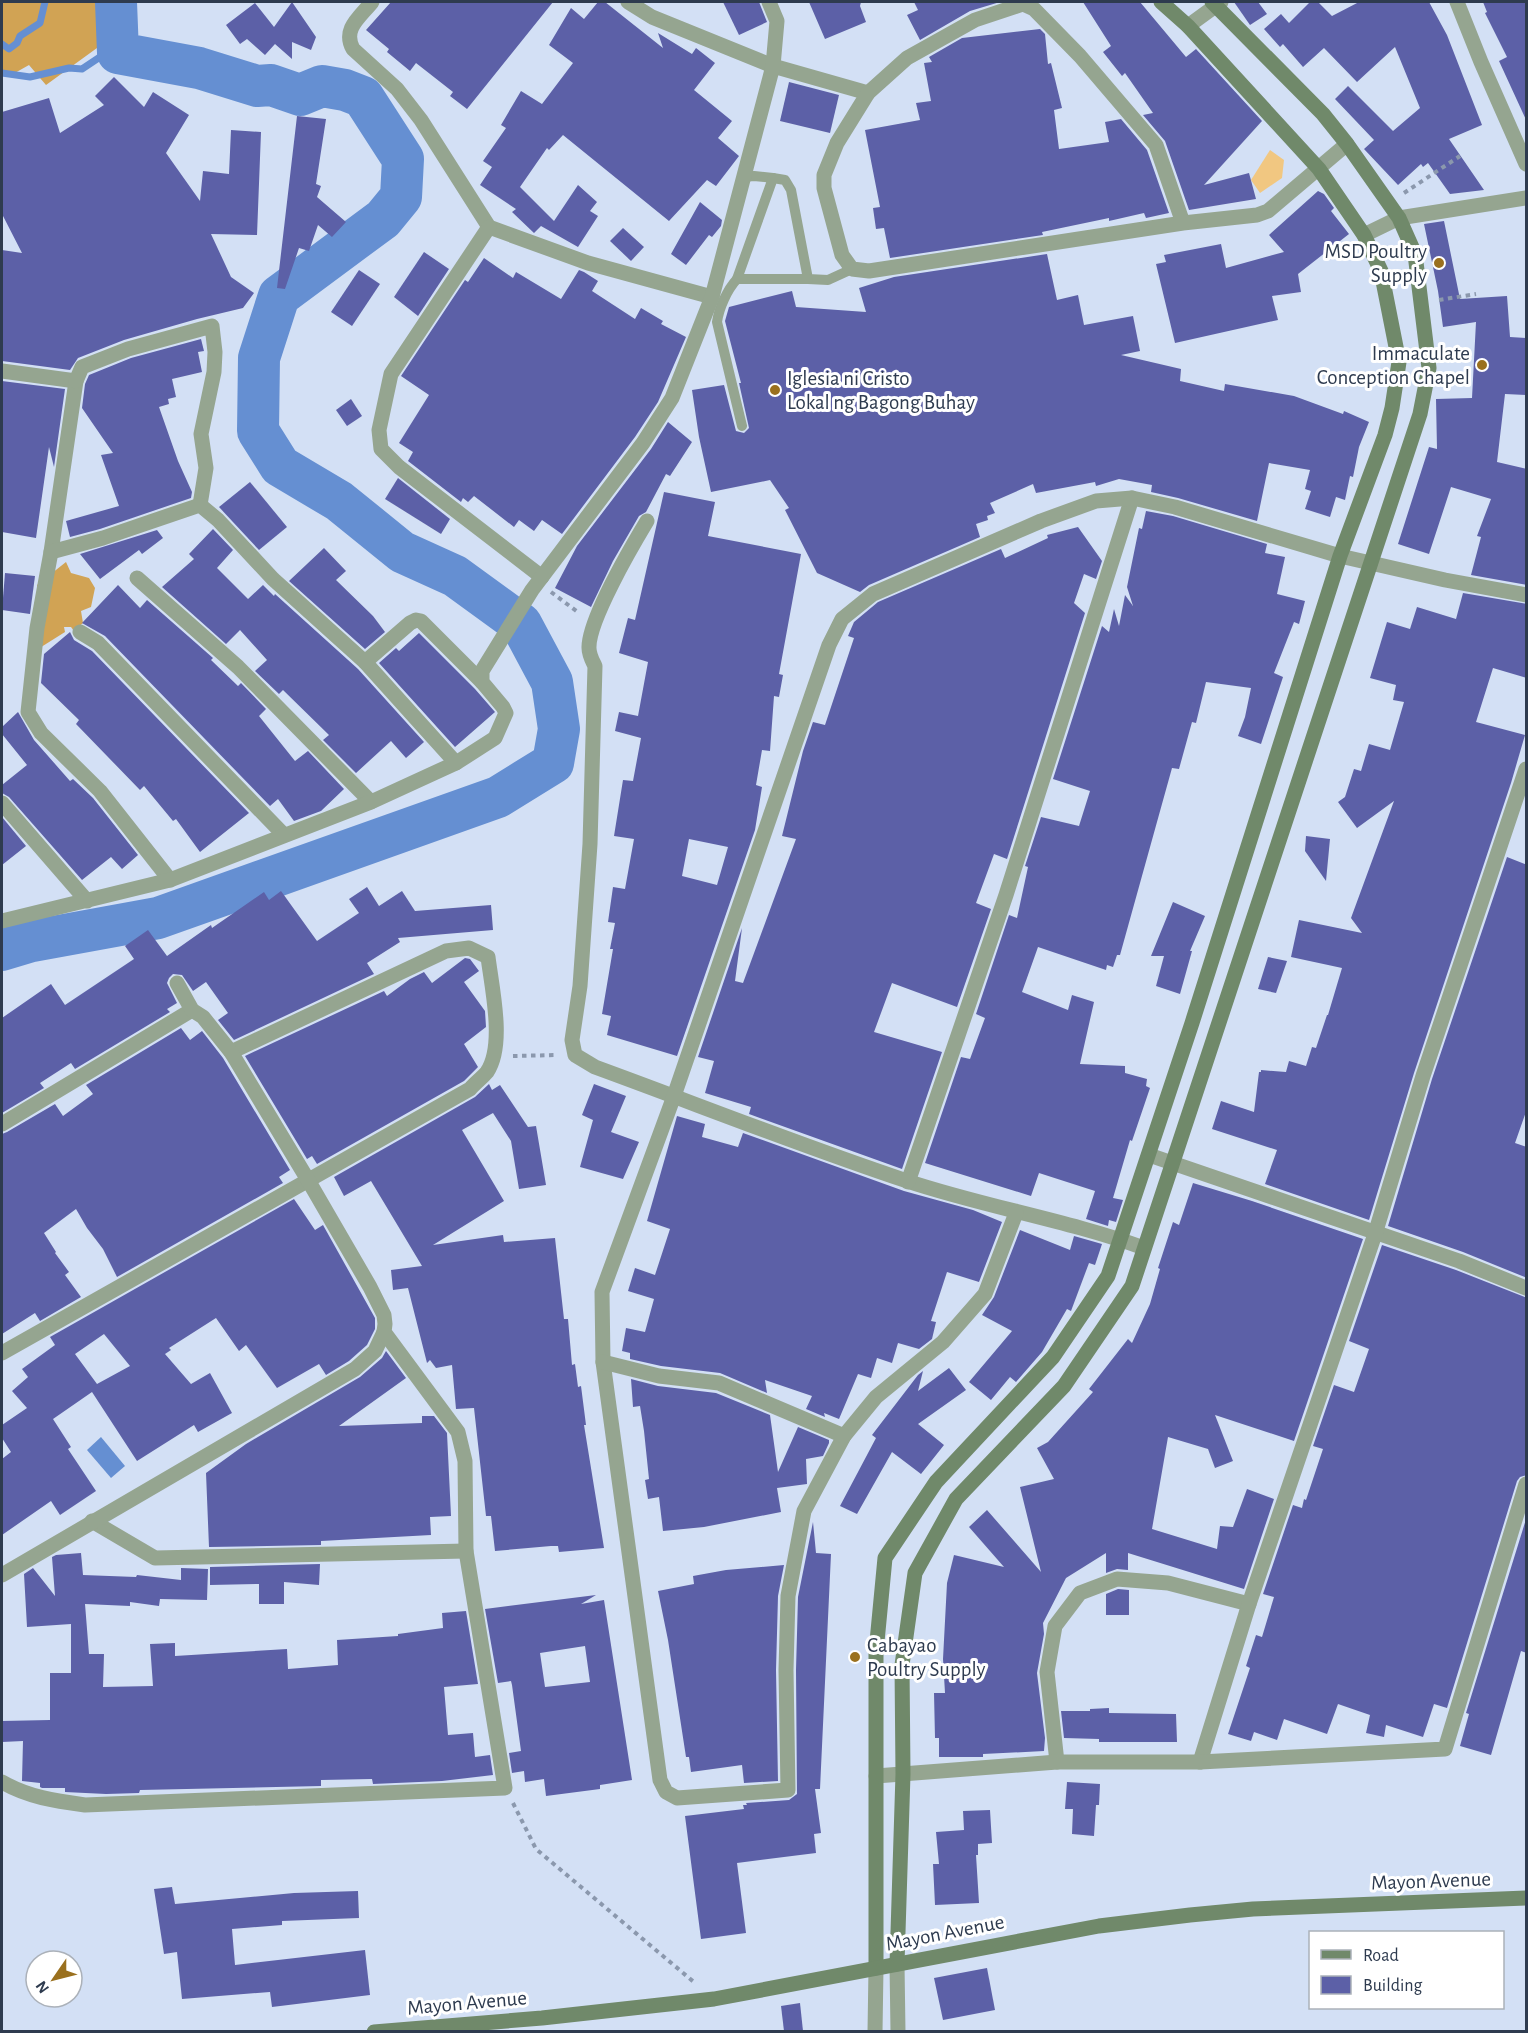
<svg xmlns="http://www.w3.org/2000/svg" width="1528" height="2033" font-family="'Alegreya Sans',sans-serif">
	<rect width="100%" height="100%" fill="#d3e0f5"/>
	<path fill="#f1c781" d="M1270,150L1284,160L1282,178L1260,193L1251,180Z"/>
	<g fill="#d1a354">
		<path d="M2,2H110L109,14L118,20L123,27L114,56L105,54L97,48L46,85L29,65L13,74L2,73Z"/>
		<path d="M66,562L71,573L89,578L95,588L91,607L81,611L83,623L74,631L71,627H64L65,632L38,649L42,624L37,585Z"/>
	</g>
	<path fill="#658fd2" d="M101,1437L125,1466L111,1478L87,1450Z"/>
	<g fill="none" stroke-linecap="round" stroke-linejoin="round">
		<g stroke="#658fd2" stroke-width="7">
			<path d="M2,44L9,49L17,43L20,36L40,23L45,2"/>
			<path d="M2,73L30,77L69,68L82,69L100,57L118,53"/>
		</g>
		<path stroke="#658fd2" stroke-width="42" d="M2,950L32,941L158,918L498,797L553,763L559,729L552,682L521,624L455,576L402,552L339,501L280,466L258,431L259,358L279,296L383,219L401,197L403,159L363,97L345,90L322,86L300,95L271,85L257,86L199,68L118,53L116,2"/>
	</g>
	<g fill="#5c60a7" fill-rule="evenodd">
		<path d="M292,2L316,37L311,50L292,42V59L275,44L265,55L247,39L240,44L226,25L255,3L274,27Z"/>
		<path d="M391,2H553L467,109L450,96L453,92L416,63L410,71L387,52L389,49L366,30Z"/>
		<path d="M598,2H605L663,48L658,33L692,54L696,48L715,63L694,90L732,121L718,138L739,156L716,186L707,180L669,221L563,135L549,150L547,148L520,187L554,221L578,185L597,202L590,211L598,216L578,247L541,226L534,233L512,212L516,209L480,185L492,167L483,161L506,128L501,125L521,91L542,104L573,63L549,45L571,8L584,19Z"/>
		<path d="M723,2H759L767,22L739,35Z"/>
		<path d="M809,2H861L860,6L866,22L825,39Z"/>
		<path d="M914,2H1000L970,11L920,40L907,15L918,10Z"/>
		<path d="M1083,2H1140L1186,57L1196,49L1262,121L1204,185L1249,173L1256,199L1189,210L1165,141L1143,115L1153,113L1125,73L1122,76L1103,52L1111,46Z"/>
		<path d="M1234,2H1258L1267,14L1250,25Z"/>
		<path d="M1310,2H1318L1332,16L1359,2H1429L1447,35L1482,125L1449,139L1484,190L1450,194L1428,163L1423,167L1421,164L1398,185L1364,149L1374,140L1335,99L1348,86L1393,131L1420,108L1395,47L1357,82L1324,48L1303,67L1283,44L1280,47L1264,29L1281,14L1289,23Z"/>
		<path d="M1483,2H1527V122L1499,61L1507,57L1485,13L1487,12Z"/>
		<path d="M1040,29L1045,34L1048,64L1051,63L1062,108L1054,110L1059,149L1109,142L1105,122L1121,119L1147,150L1169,213L1146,218L1144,213L1109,221V218L1042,232L1043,235L890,258L884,228L876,229L873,208L880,207L865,130L920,120L916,103L931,101L924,63L932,62L929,57L962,38Z"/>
		<path d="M114,77L144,107L153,92L189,115L166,153L200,201L203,171L229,174L231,130L261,132L257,235L211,234L231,277L254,293L243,308L197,319L124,340L78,358L70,370L2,361V250L22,253L2,214V112L49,98L60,133L104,105L95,96Z"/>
		<path d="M789,82L839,95L830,133L780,121Z"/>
		<path d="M297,116L326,119L316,184L321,186L317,197L346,222L332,237L318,225L309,251L299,248L285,289L277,288Z"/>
		<path d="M1318,191L1324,194L1334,208L1331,211L1349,234L1298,274L1301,292L1272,296L1278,320L1175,343L1156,264L1166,262L1164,255L1221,244L1226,268L1284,252L1269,235Z"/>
		<path d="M700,202L722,220L721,226L712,237L709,235L686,265L671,254Z"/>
		<path d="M1444,221L1460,299L1507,296L1510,337L1527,338V395L1505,394L1497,462L1527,469V585L1471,575L1481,537L1477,536L1491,499L1451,487L1429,554L1398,544L1429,447L1437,449L1436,399L1472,398L1476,322L1443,327L1438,291L1424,224Z"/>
		<path d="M623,228L644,247L631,261L610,241Z"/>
		<path d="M424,252L449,269L418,316L394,297Z"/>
		<path d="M1047,254L1057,300L1078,295L1084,325L1133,316L1140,351L1121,355L1181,369L1180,381L1224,391L1225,384L1294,396L1343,414L1344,411L1369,422L1359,447L1353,477L1350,476L1345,500L1336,497L1330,517L1305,509L1311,491L1305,489L1310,470L1269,463L1257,521L1178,498L1151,492L1152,485L1119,479L1096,486L1095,482L1036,493L1033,484L990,503L995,513L987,516L988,520L976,524L980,537L869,585L860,592L817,573L785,510L789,508L770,480L711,492L699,437L692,390L724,385L736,431L744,433L749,428L739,383H741L725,321L729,307L792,291L796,307L866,312L859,288L894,277Z"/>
		<path d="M484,258L513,278L516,272L561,299L579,270L584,272L598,281L592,291L635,319L641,308L663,321L661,324L686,337L658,402L635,437L562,534L542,520L534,531L519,520L514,527L474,496L468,502L463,498L461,502L408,461L413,452L399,443L429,395L401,376L465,280L468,282Z"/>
		<path d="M359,270L380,284L352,326L331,312Z"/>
		<path d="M201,339L204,351L198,352L202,372L172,379L176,397L168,399L169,404L159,407L178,461L192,492L191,498L100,529L70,537L66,521L119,506L101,455L113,453L82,408L85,384L89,375L131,358Z"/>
		<path d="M2,381L65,389L54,467L49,447L36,538L2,532Z"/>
		<path d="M351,399L362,416L347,426L336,410Z"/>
		<path d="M668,422L692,442L670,476L666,474L646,512L639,516L613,561L591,607L555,588L577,546L651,449Z"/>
		<path d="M398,478L450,519L441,534L385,499Z"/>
		<path d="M250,482L287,527L259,550L219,507Z"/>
		<path d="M664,492L715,502L708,536L801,554L779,674L783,675L779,697L774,696L770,751L762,750L756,785L762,787L755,830L677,1056L607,1035L611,1016L602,1014L613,949H610L615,923L608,922L613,887L625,889L634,839L614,836L623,780L633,781L641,738L615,731L619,712L638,716L648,662L619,653L628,618L635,620ZM689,839L728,847L717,885L682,876Z"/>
		<path d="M1146,511L1173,516L1267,544L1265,553L1285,557L1277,594L1305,601L1299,624L1294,622L1274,673L1283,677L1261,744L1238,736L1245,717L1251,688L1206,682L1196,723L1192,722L1179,769L1172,768L1120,955H1117L1113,967L1107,965L1106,970L1038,947L1022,992L1068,1010L1072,995L1094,1002L1080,1064L1125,1066V1073L1147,1079L1146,1086L1150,1088L1132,1141L1130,1140L1113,1198L1123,1200L1116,1222L1109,1220L1108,1226L1086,1219L1095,1191L1039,1173L1031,1196L925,1163L961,1057L970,1059L985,1018L976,1014L1009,915L1017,918L1028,867L1025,866L1041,817L1079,826L1090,791L1053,779L1102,626L1109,632L1114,609L1119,626L1125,595L1133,606L1127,587L1139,528L1142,529Z"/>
		<path d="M1078,527L1102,561L1096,579L1084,574L1074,603L1085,613L1007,859L994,854L976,903L991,909L957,1007L892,983L874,1032L942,1052L902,1169L749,1114L751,1107L705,1093L714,1061L698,1057L742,928L735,981L743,983L796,839L782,836L803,751L813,722L825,725L854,638L848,636L854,622L878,602L1001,549L1005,558L1048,538L1047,535Z"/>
		<path d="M213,529L233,550L217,568L248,599L263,585L274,596L275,594L358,669L424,742L406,758L391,741L356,773L323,740L329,735L283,690L279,694L255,671L267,660L240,630L226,644L162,587L194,559L189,554Z"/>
		<path d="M157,530L163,538L142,554L139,550L100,579L80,554Z"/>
		<path d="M324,548L346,571L336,580L373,616L385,632L365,649L289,581Z"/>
		<path d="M5,573L35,576L30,614L2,610Z"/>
		<path d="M118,585L140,608L147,600L213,658L211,660L238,686L241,683L266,709L259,716L295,761L308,751L344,789L321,811L294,821L278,799L270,806L105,636L82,623Z"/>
		<path d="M1463,593L1527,604V678L1493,668L1476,722L1525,735L1511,783L1414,1073L1369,1220L1265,1184L1277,1150L1212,1129L1221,1101L1254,1112L1259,1072H1261V1070L1286,1072L1289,1061L1306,1066L1312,1047L1316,1048L1327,1015H1328L1342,968L1291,957L1299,920L1362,933L1351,918L1394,801L1357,828L1338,802L1345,797L1354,769L1361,771L1369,744L1390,750L1404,702L1393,700L1396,685L1370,678L1387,622L1410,629L1417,607L1456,619Z"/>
		<path d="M70,632L74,640L92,651L249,813L200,852L176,819L173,821L144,786L140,790L76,724L79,720L41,683L44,654Z"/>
		<path d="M419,633L475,689L495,712L455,747L379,663L396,648L399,651Z"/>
		<path d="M18,712L34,740L70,781L73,779L93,798L138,855L122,869L111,857L82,880L9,797L2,793V785L27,765L2,734V727Z"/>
		<path d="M2,817L26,846L2,865Z"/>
		<path d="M1306,836L1330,839L1326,881L1305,851Z"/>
		<path d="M1507,857L1527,865V1109L1515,1143L1527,1147V1278L1463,1252L1388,1226L1432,1079Z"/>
		<path d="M367,887L379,906L402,891L415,911L491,905L493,930L398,938L400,942L367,963L374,974L234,1040L218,1020L228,1013L206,982L193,991L182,975L173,974L169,978L167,983L177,1003L167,1009L170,1012L75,1069L71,1063L40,1083L44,1088L2,1113V1018L51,984L65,1005L134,959L125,946L148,930L167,956L211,925L212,928L264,892L269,900L281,891L317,941L359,913L349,899Z"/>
		<path d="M1173,902L1205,916L1190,951H1192L1180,994L1156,986L1164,956H1151Z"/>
		<path d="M1268,957L1287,961L1276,993L1258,989Z"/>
		<path d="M465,958L470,959L479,971L464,982L485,1011L486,1027L464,1044L478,1067L464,1081L317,1164L312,1156L307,1159L245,1056L384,991L387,996L410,979L424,972L432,983Z"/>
		<path d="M181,1028L190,1040L202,1031L223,1058L290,1170L279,1177L283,1183L117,1277L103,1249L87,1228L76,1209L44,1233L56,1252L55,1253L69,1272L65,1275L81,1297L40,1321L35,1313L2,1334V1134L7,1132L55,1104L63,1116L93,1094L86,1085Z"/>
		<path d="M489,1084L492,1090L500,1085L528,1127L536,1126L546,1185L519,1189L511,1141L493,1113L462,1130L504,1201L433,1245L503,1235L504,1242L555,1238L564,1319H568L572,1365L575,1364L578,1387L581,1386L586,1425H584L604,1548L559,1552L558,1546H551L495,1551L491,1516H486L474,1408L456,1409L452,1365L436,1368L430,1360L427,1363L408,1288L393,1290L391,1270L422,1266L371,1181L344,1196L334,1177L475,1097Z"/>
		<path d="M594,1084L626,1096L611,1132L639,1142L623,1179L580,1167L593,1120L582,1115Z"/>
		<path d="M677,1116L705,1124L702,1137L738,1147L743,1133L904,1191L973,1210L1002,1222L979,1282L947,1272L931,1321L936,1322L932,1339L919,1349L898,1343L892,1363L877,1358L871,1378L858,1374L839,1419L824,1413L825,1417L806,1409L812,1396L765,1380L767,1393L720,1373L661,1366L630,1359V1353L622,1351L626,1328L645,1332L654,1299L628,1291L635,1268L655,1275L670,1229L647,1221Z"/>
		<path d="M1193,1183L1252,1201L1363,1239L1294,1441L1215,1415L1233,1461L1215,1468L1208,1449L1168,1437L1152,1529L1217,1549L1220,1526L1233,1527L1247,1489L1274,1499L1244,1589L1128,1553V1570L1117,1569L1106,1573V1553L1066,1578L1043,1623L1044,1634L1037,1673L1045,1738L1044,1751L983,1754V1757H939V1738H935L934,1693H945L943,1659L947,1583L954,1555L1004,1567L969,1527L987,1510L1041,1572L1020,1487L1054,1479L1037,1448L1048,1442L1093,1392L1089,1389L1128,1339L1132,1343L1150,1304L1160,1269L1158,1268L1173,1222L1179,1225Z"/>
		<path d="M294,1199L315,1230L323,1225L375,1318V1329L367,1345L349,1361L326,1375L319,1364L277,1388L246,1345L239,1351L216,1318L169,1348L171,1350L165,1354L191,1384L210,1373L232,1413L198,1432L194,1425L137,1461L92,1392L53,1419L71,1447L68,1449L96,1491L60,1515L51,1501L2,1535V1459L11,1452L2,1438V1425L27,1408L12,1391L28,1377L22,1369L55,1345L50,1337ZM104,1334L130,1366L97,1384L75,1354Z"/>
		<path d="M1020,1230L1070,1250L1074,1236L1102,1244L1095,1265L1089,1263L1071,1311L1067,1309L1042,1352L1016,1382L1010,1377L991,1400L969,1382L1012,1331L982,1315L994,1297Z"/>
		<path d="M1382,1245L1456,1270L1527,1298V1475L1520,1477L1517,1481L1447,1708L1434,1704L1423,1737L1386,1725L1384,1737L1366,1733L1370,1715L1338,1704L1327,1734L1284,1719L1277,1740L1254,1732L1251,1741L1228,1734L1250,1668L1246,1666L1256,1635L1262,1637L1274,1597L1263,1594L1293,1505L1302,1508L1304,1499L1306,1500L1323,1449L1313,1446L1334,1385L1354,1392L1369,1349L1349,1341Z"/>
		<path d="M386,1351L406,1378L339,1426L422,1423V1416H434L447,1433L451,1516L430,1517L431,1535L321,1541V1545L209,1547L206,1473L246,1444L360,1377L382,1358Z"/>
		<path d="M949,1368L966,1390L918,1424L944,1445L921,1474L892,1452L857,1514L840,1506L876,1438L872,1435L918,1375L923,1371L918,1391Z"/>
		<path d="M631,1379L658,1386L716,1393L770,1415L778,1472L798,1427L829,1440V1443L823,1456L806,1459L807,1484L777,1488L781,1512L704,1527L663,1531L659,1497L648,1499L645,1480L649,1479L644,1431L640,1406L633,1407Z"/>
		<path d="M1527,1516V1653L1521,1651L1491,1755L1460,1746L1469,1714L1466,1713Z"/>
		<path d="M813,1522L816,1553L831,1554L820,1789H815L821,1833L814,1834L816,1853L737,1863L746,1933L701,1939L685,1816L744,1809L743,1805H747L746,1803L789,1800L797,1794L796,1670L798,1597Z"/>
		<path d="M81,1553L83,1575L136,1577L137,1575L181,1580V1568L208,1569L207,1600L160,1599L159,1606L130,1602V1606L85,1604L89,1654H104L103,1687L153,1686L150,1644L175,1643V1656L287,1649L288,1669L338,1665L337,1640L398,1636V1634L443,1628L442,1613L466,1611L478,1684L444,1687L448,1735L473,1733L475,1757L490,1755L493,1775L442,1781L373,1784L372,1779L321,1780V1786L140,1790L139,1793L106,1794L65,1792V1788H42L40,1787V1783L22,1781L23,1741L2,1742V1721L50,1720V1673H71V1624L27,1627L24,1574L33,1568L55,1596L52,1557L56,1555Z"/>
		<path d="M320,1564L319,1585L284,1582V1604H259V1584L210,1585V1567Z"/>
		<path d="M784,1565L778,1596L776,1670L778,1781L744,1783L742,1765L691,1772L689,1757H686L668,1640L658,1591L694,1584L693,1576L726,1570Z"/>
		<path d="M1118,1589L1129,1590V1615H1106V1594Z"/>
		<path d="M596,1595L581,1604L604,1600L632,1780L600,1785V1789L546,1796L544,1779L525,1782L524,1771L512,1773L509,1753L521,1751L512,1685L511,1681L498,1683L485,1609ZM585,1646L590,1682L545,1687L540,1653Z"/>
		<path d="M1109,1708V1713L1176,1714L1177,1742H1099V1739L1064,1738L1061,1711H1090V1709Z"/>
		<path d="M1067,1782L1100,1784L1099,1805H1096L1094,1836L1072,1834L1073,1809H1065Z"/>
		<path d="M990,1810L992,1843L978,1844V1855H976L979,1903L935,1905L933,1864H939L936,1832L964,1830L963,1811Z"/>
		<path d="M172,1887L175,1904L294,1893L358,1891L359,1918L282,1921V1925L232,1929L235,1965L365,1950L370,1995L272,2007L270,1992L182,1999L177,1952L164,1954L154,1889Z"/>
		<path d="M987,1968L995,2010L943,2020L934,1978Z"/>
		<path d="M800,2003L803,2031H784L781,2006Z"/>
	</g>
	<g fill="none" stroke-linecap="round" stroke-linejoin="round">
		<g stroke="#8b98ad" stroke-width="4" stroke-dasharray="4.5 4.5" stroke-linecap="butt">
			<path d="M1404,193L1460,156"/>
			<path d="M1439,300L1476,294"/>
			<path d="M551,592L579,613"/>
			<path d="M513,1056L557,1055"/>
			<path d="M513,1803L536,1849L695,1983"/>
		</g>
		<g stroke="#95a590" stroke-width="10">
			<path d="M744,177L754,176L773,178"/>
			<path d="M737,279L773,178L785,180L791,190L808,279L828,280L852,269"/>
			<path d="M742,426L717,322C719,308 727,290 737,279H808"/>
		</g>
		<g stroke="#95a590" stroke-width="15">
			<path d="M372,2C360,17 342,29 353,49L397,89L421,120L489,227L588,263L712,297"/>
			<path d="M628,2L652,17L773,66L868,93"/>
			<path d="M1457,2L1481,62L1526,164"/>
			<path d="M1188,26L1221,2"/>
			<path d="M1183,223L1156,145L1080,56L1034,9L1023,4L975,20L907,58L868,93L837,143L824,175V188L842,255L852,269L869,271L1183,223L1257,215L1268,211L1347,144"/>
			<path d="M489,227L391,374L379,430L381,449L399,467L542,577"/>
			<path d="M1364,235L1399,218L1526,198"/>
			<path d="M2,371L76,381L51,552L37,628L28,712L41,733L100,791L170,880"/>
			<path d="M76,381L82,367L128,349L212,326L215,352L214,372L201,434L206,468L200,505"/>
			<path d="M647,521C632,546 588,621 589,648C589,655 592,660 595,666L590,844L580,986L572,1040L575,1055L595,1067C699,1105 802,1146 907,1181C985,1207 1067,1220 1144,1248"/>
			<path d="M51,552L103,538L200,505L218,520L273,579L365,662L456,763"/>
			<path d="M137,578L238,667L371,802"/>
			<path d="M80,632L98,643L284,835"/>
			<path d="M365,662L410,623L416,620L421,621L482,682"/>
			<path d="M2,803L87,901"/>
			<path d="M2,921L170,880L371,802L456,763L495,738L506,713L503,707L482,682V671L532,590L643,443L672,398L712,297L773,66L777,21L769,2"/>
			<path d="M2,1124L192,1010"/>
			<path d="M1149,1155L1459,1261L1526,1288"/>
			<path d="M908,1182L1006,895L1132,498"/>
			<path d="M1016,1213L985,1294L943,1342L876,1397L844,1436L804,1511L788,1596L786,1670L788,1790L677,1798L666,1792L660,1780L603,1362L602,1292L674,1096L829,645L842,619L873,594L1041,521L1096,501L1132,498L1175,507L1340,556L1445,580L1526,595"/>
			<path d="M2,1353L470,1089C475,1083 482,1078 487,1072C505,1045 492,989 488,957L469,948L446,951L231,1052"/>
			<path d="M603,1362L659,1376L719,1383L844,1436"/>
			<path d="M92,1521L155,1558L466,1551"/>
			<path d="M2,1575L355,1369L375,1351L384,1332"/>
			<path d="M1057,1762L1047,1672L1055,1626L1080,1593L1117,1579L1168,1583L1249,1604"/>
			<path d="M1200,1762L1249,1604L1375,1234L1423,1076L1526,769"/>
			<path d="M876,1776L1057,1762H1200L1445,1749L1526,1484"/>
			<path d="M2,1782C28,1797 55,1801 85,1805L505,1788L466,1551L465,1461L458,1432L384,1332L385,1324L384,1315L370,1287L308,1180L231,1052L203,1017L192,1010L177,983"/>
			<path d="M897,1964L898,2032"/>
			<path d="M875,2032L876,1968"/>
		</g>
		<g stroke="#70896a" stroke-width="15">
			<path d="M897,1964L903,1774L902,1665L915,1573L956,1499L1064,1386L1132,1286L1420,414L1429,368L1415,254L1399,218L1347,144L1323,114L1212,2"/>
			<path d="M876,1968V1652L885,1558L936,1482L1053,1357L1108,1276L1192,1023L1340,556L1385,435L1392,408L1399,362L1381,271L1364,235L1319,169L1188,26L1161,2"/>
			<path d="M374,2032L542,2018L714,1999L1099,1926L1190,1915L1253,1909L1526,1898"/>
		</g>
	</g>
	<g fill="#9a701e" stroke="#fff" stroke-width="2">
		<circle cx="1439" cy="263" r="6"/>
		<circle cx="1482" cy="365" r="6"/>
		<circle cx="775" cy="390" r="6"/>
		<circle cx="855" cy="1657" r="6"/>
	</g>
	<g text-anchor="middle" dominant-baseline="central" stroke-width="6" stroke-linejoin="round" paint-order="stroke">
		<g font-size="21" fill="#2e3b4f" stroke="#fff" text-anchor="end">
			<text x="1427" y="251">MSD Poultry<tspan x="1427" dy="24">Supply</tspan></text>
			<text x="1470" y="353">Immaculate<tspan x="1470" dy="24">Conception Chapel</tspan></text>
			<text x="787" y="378" text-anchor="start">Iglesia ni Cristo<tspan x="787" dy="24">Lokal ng Bagong Buhay</tspan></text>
			<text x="867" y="1645" text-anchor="start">Cabayao<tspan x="867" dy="24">Poultry Supply</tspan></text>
		</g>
		<g font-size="21" fill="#2e3b4f" stroke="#fff">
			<text transform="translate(1431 1881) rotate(-2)">Mayon Avenue</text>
			<text transform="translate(945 1933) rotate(-11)">Mayon Avenue</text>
			<text transform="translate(467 2003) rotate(-5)">Mayon Avenue</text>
		</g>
	</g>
	<rect width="1528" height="2033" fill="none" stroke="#2e3b4f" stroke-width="6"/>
	<rect x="1309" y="1931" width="195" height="78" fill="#ffffff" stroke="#abb1b9" stroke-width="1.5"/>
	<rect x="1321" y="1950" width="30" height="9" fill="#70896a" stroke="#abb1b9" stroke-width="1.5"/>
	<text x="1363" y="1961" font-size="18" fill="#2e3b4f">Road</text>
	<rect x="1321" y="1976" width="30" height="18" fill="#5c60a7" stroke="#abb1b9" stroke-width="1.5"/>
	<text x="1363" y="1991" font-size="18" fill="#2e3b4f">Building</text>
	<g transform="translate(54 1979) rotate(235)"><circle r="28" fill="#ffffff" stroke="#abb1b9" stroke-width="1.5"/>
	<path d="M0-4.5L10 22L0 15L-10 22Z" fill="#9a701e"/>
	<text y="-9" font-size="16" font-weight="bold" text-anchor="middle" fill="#2e3b4f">N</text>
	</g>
</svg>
